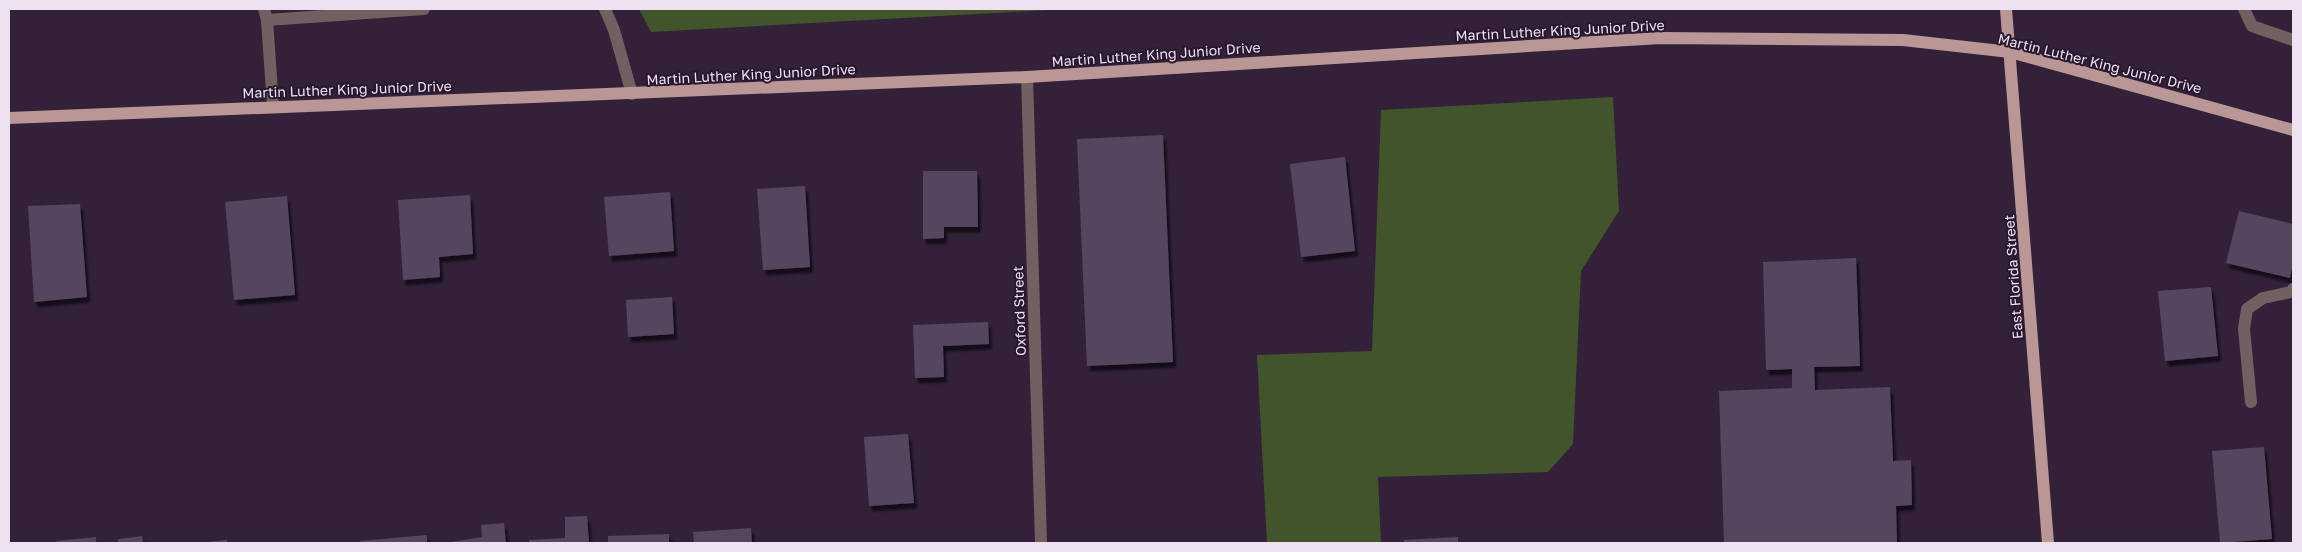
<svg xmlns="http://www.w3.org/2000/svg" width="2302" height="552" font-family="'Golos Text',sans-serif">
	<defs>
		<filter id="shadow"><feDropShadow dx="3" dy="5.5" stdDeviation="1" flood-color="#0009"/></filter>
	</defs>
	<rect width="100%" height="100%" fill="#322139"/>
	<g fill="#42552a">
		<path d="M639,9H1067L651,32Z"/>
		<path d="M1613,97L1619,211L1581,271L1573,444L1548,472L1378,477L1381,543H1267L1257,355L1372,351L1381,110Z"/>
	</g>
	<g fill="#57455f" filter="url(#shadow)">
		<path d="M1163,135L1173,362L1087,366L1077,139Z"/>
		<path d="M1345,157L1355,251L1301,257L1290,164Z"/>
		<path d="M923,171H977L978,227H944V238L923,239Z"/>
		<path d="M805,186L810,267L763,270L757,189Z"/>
		<path d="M670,192L674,251L609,256L604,197Z"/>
		<path d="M470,195L473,254L439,257L440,277L403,280L398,200Z"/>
		<path d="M287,196L295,295L234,300L225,202Z"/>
		<path d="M80,204L87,297L34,302L28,206Z"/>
		<path d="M2239,211L2293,224V263L2290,278L2226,263Z"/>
		<path d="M1856,258L1860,366L1814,367L1815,390L1890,387L1893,461L1911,460L1912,505L1896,506L1897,543H1724L1719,391L1792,388V369L1766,370L1763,262Z"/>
		<path d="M2211,287L2218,356L2165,361L2158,291Z"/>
		<path d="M672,297L674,334L628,337L626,300Z"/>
		<path d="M988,322L989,344L943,346L944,377L915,378L913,325Z"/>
		<path d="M908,434L914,503L869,506L864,437Z"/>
		<path d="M2264,447L2272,539L2220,543L2212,451Z"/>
		<path d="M587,516L589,543H529V540L565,538V517Z"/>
		<path d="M504,523L506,543H446L482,537L481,525Z"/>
		<path d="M751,528L752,543H694L693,532Z"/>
		<path d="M669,534V543H608V536Z"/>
		<path d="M427,535V543H361L360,541Z"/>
		<path d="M142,536L143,543H118V539Z"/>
		<path d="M96,537V543H57L56,541Z"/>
		<path d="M1458,537V543H1404V540Z"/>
		<path d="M227,540V543H206V542Z"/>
	</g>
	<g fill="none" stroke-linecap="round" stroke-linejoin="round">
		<g stroke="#71605f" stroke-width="12">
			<path d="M264,9L267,20L273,106"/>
			<path d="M605,9L614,30L632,94"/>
			<path d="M2244,9L2252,26L2293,40"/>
			<path d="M267,20L424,9"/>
			<path d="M1027,77L1041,543"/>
			<path d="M2251,402L2244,329L2247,309L2263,298L2291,292L2293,289"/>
		</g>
		<g stroke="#b99795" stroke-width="12">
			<path d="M2006,9L2048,543"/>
			<path d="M9,118L1027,77L1594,42L1661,38L1903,40L2010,52L2293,130"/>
		</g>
	</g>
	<g text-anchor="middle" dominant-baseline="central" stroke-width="4" stroke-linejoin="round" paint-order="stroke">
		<g font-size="14" fill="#eee2f2" stroke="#28172e">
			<text transform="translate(1560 30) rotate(-3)">Martin Luther King Junior Drive</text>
			<text transform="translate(1156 54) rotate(-4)">Martin Luther King Junior Drive</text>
			<text transform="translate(2100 63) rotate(14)">Martin Luther King Junior Drive</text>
			<text transform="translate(751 74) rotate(-3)">Martin Luther King Junior Drive</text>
			<text transform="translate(347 89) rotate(-2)">Martin Luther King Junior Drive</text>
			<text transform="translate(2013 277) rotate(-94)">East Florida Street</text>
			<text transform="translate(1019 311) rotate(-92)">Oxford Street</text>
		</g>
	</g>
	<rect width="2302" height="552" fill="none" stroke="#eee2f2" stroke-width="20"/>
</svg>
